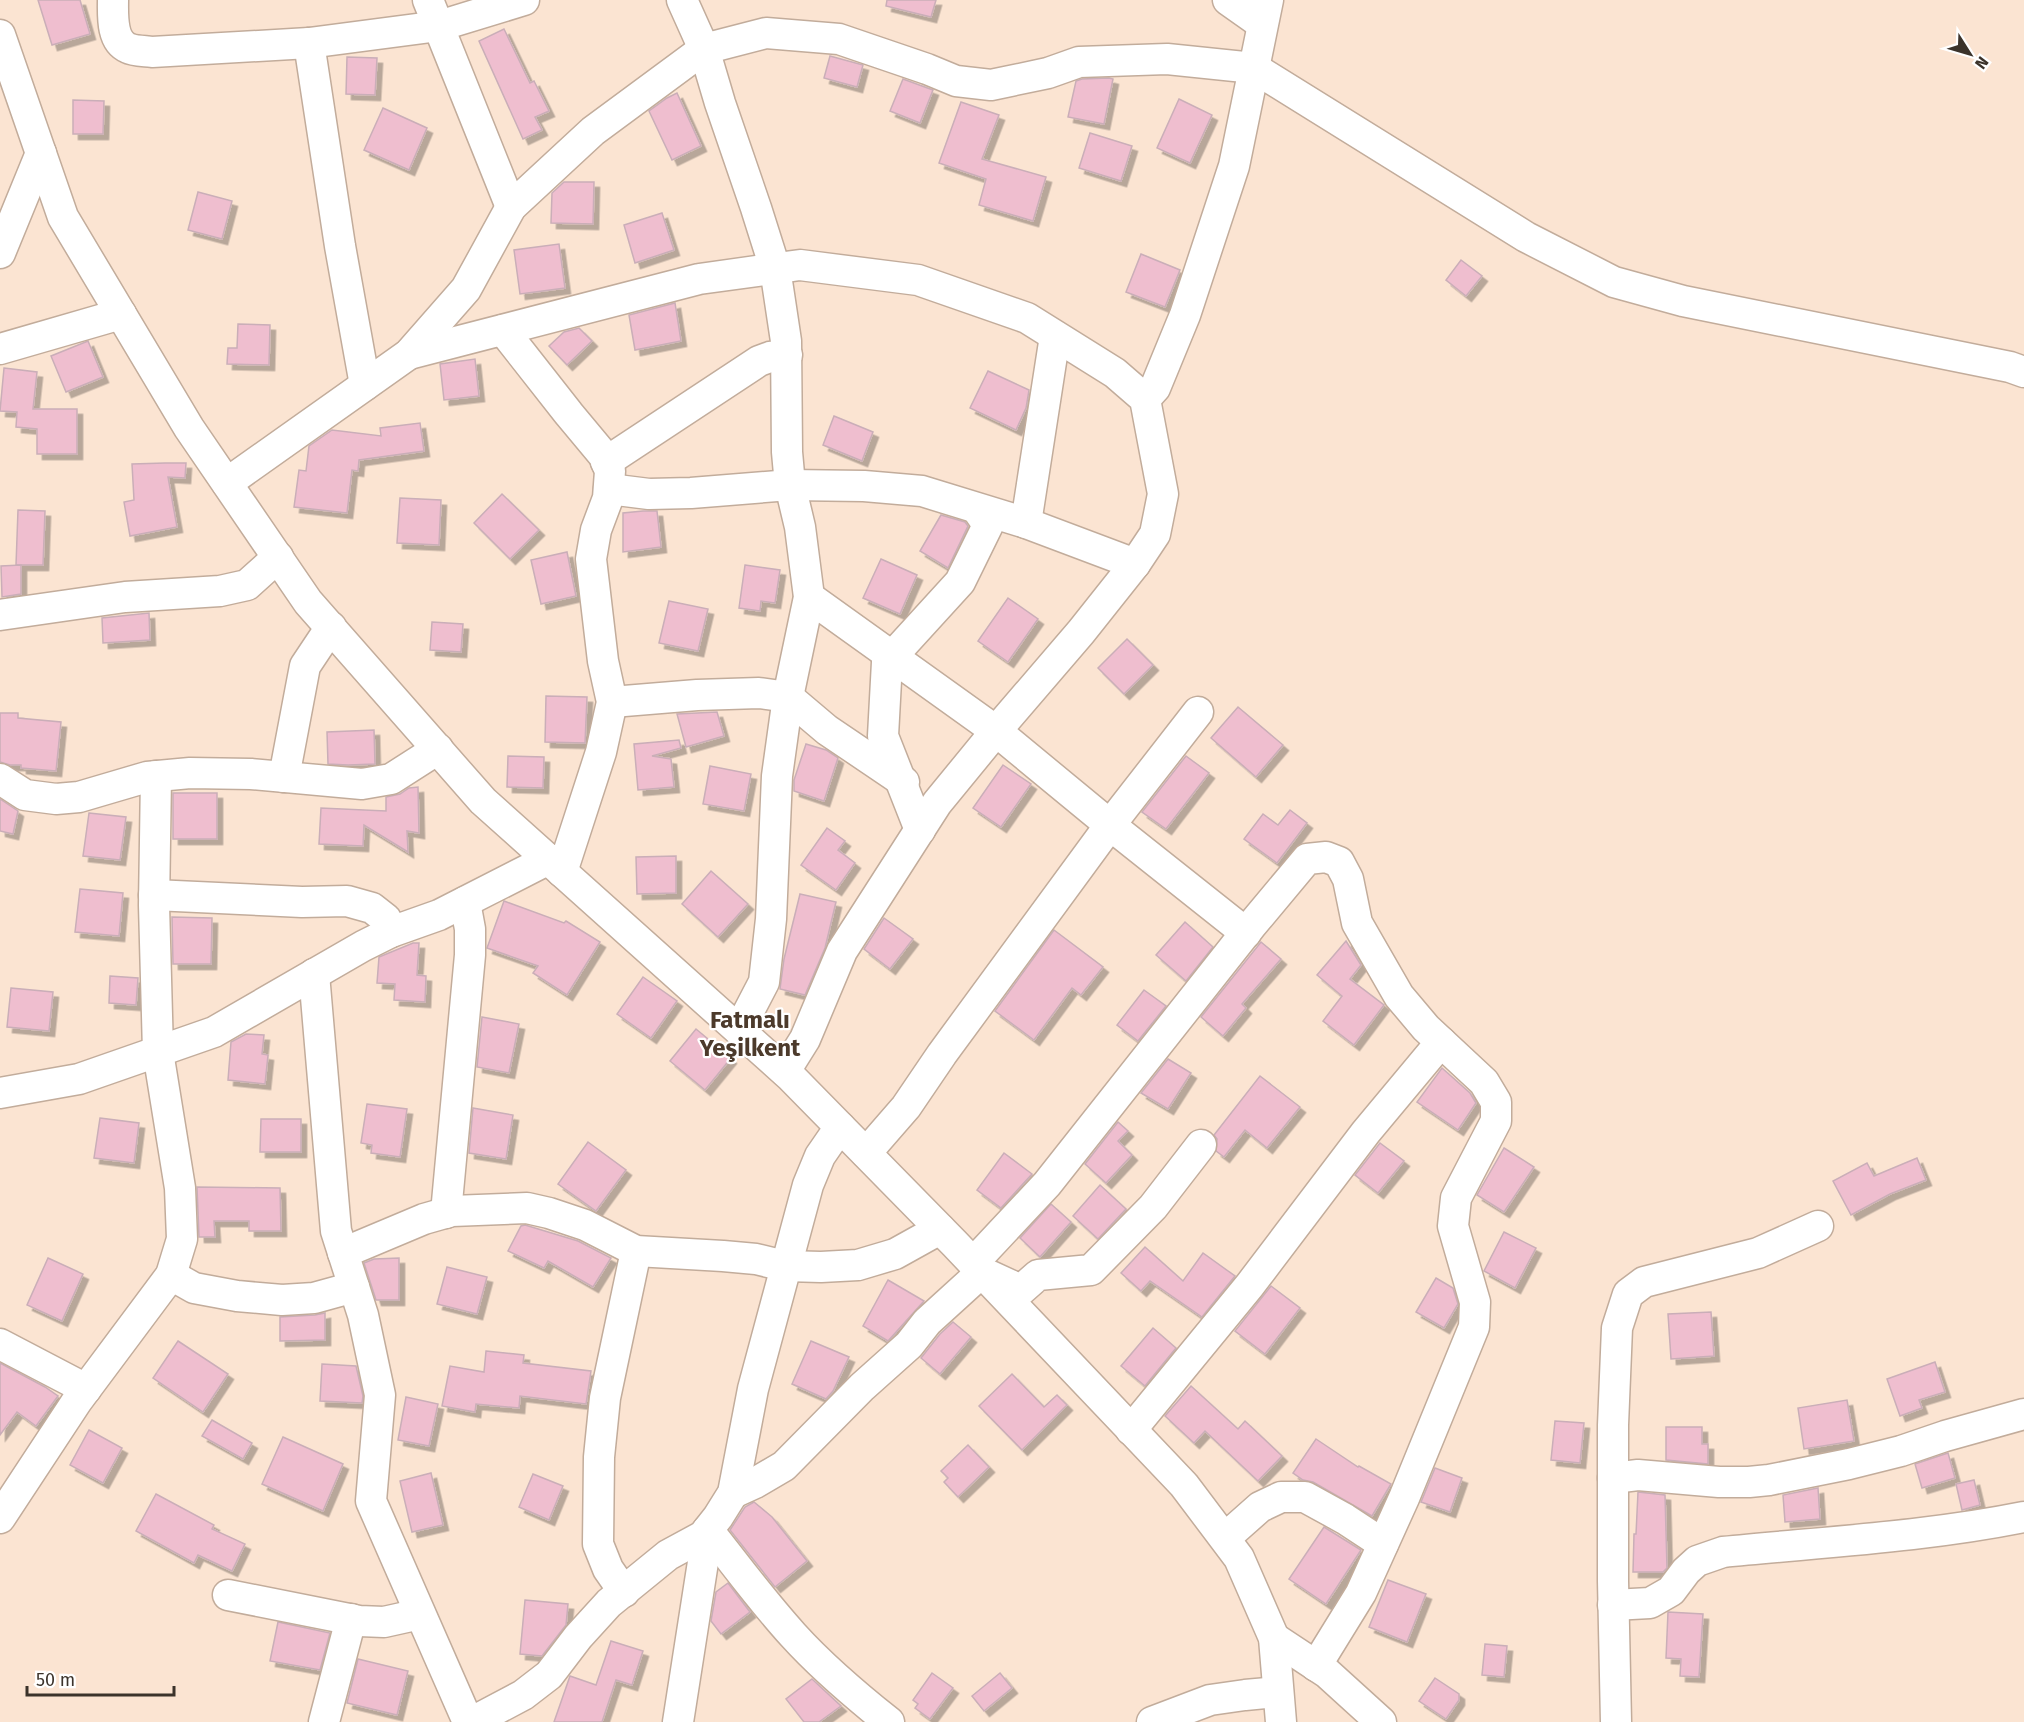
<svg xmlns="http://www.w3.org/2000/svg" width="2024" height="1722" font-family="'Fira Sans',sans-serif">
	<defs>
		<filter id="shadow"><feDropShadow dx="5.5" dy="5.5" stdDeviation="0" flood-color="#0004"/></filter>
	</defs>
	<rect width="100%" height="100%" fill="#fbe4d2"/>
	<g fill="#efbecf" stroke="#caaeb8" stroke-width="1.5" filter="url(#shadow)">
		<path d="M38,0H80L90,34L52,45Z"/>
		<path d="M887,0H936L931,17L886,6Z"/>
		<path d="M504,29L530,83L534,81L549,111L535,117L542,130L523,139L479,41Z"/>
		<path d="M830,56L863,65L857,87L824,78Z"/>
		<path d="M347,57L377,58L375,95L346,94Z"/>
		<path d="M1109,78L1113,79L1104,124L1068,117L1076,81L1082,79Z"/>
		<path d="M903,79L933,90L920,123L890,111Z"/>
		<path d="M677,93L701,146L672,160L649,111L667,98Z"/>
		<path d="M1179,99L1212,115L1190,163L1157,148Z"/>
		<path d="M73,100L104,101L103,134H73Z"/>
		<path d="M961,102L999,115L982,159L1046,177L1033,221L979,205L986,179L939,163Z"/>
		<path d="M383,108L427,128L409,170L364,150Z"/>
		<path d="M1090,133L1132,146L1121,181L1079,168Z"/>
		<path d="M564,182H594L593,224L551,223L552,193Z"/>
		<path d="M198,192L232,201L222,239L188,230Z"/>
		<path d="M662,213L674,250L635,263L624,225Z"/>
		<path d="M559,244L565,288L520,294L514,250Z"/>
		<path d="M1141,254L1180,270L1165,307L1126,292Z"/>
		<path d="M1461,260L1482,276L1466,296L1446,280Z"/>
		<path d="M675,303L681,341L635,350L629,315Z"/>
		<path d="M238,324L270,325L269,365L227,364L228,348H237Z"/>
		<path d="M579,328L592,341L567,365L549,346L564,332Z"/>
		<path d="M88,341L103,377L66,392L51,356Z"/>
		<path d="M475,359L479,396L444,400L440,364Z"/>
		<path d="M4,368L37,372L33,409H77V454H37V429L16,427L17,412L0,411Z"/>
		<path d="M988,371L1029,390L1026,408L1016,430L970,408Z"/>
		<path d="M834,416L873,432L862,461L823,445Z"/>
		<path d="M420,423L424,451L359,460L358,471L352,470L347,513L294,507L299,470L306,471L309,446L332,430L381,436L380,428Z"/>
		<path d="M165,463H186L185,478L168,477L177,527L130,536L124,502L134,500L132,464Z"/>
		<path d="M502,494L539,530L510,559L474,523Z"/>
		<path d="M400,498L441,500L439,545L397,543Z"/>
		<path d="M18,510L45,511L43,565H16Z"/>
		<path d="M643,511H657L661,547L623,552V513Z"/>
		<path d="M941,515L965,522L968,526L948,568L920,551Z"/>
		<path d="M567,552L576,596L541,604L531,560Z"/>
		<path d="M881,559L917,575L900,614L863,598Z"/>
		<path d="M21,565V594L2,597L1,566Z"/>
		<path d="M745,565L780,570L775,603L761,601L760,611L739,608Z"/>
		<path d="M1008,598L1038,619L1008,662L978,641Z"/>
		<path d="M669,601L708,609L698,651L659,643Z"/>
		<path d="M149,613L150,640L103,643L102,618Z"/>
		<path d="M432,622L463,624L461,652L430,650Z"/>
		<path d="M1127,639L1153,665L1124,694L1098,668Z"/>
		<path d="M546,696L587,697L585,743L545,742Z"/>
		<path d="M1238,707L1283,745L1256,777L1211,738Z"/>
		<path d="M717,712L724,736L686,747L677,714Z"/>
		<path d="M0,713H18V718L61,722L56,771L21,768V765H10L0,762Z"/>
		<path d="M374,730L375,764L348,765L328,764L327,732Z"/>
		<path d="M679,740L681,748L652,756L671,759L674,787L638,790L634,744Z"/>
		<path d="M806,744L826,750L838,758L824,801L794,791V780Z"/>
		<path d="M508,756L544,757L543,788L507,787Z"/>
		<path d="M1186,756L1209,773L1166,829L1142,812Z"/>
		<path d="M1003,765L1031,784L1001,827L973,808Z"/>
		<path d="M710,766L751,774L744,811L703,804Z"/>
		<path d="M418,787L419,833L407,831L408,852L364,825L363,846L319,844L321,808L386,811V797L400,794L409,788Z"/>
		<rect x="173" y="793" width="44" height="46"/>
		<path d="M0,799L18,811L13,834L0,831Z"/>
		<path d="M1290,810L1307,823L1277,863L1244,839L1263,814L1278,825Z"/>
		<path d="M89,813L126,817L120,860L83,856Z"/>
		<path d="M827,828L845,841L838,850L855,863L836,890L801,865Z"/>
		<path d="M676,856V893L637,894L636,857Z"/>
		<path d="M711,871L748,904L718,937L682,904Z"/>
		<path d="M80,889L123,893L119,936L75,932Z"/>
		<path d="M800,894L836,902L825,948L805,995L780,989L784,959Z"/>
		<path d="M504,901L564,923L566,921L600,942L567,995L533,973L538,966L487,948Z"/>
		<path d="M172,917L212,918L211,964H173Z"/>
		<path d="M884,918L913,939L890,969L864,949Z"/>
		<path d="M1185,922L1213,947L1186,981L1156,955Z"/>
		<path d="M1054,930L1103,967L1081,995L1072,988L1034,1040L995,1011Z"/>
		<path d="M1346,941L1361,965L1350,979L1384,1005L1354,1045L1323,1021L1342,996L1317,975Z"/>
		<path d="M1261,942L1281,959L1242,1004L1246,1008L1223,1036L1201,1017Z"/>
		<path d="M413,943H419L417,975L426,976L425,1002L394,1000L395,984L377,983L379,957Z"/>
		<path d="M110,976L138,978L136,1005L109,1003Z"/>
		<path d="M643,977L677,1001L651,1038L617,1014Z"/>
		<path d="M11,988L53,992L49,1031L7,1027Z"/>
		<path d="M1144,990L1166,1006L1138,1041L1117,1025Z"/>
		<path d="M482,1017L519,1024L509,1073L477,1067Z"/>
		<path d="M696,1029L731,1058L705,1090L670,1061Z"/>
		<path d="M246,1034L264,1035L262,1054L268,1055L265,1084L228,1080L231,1042Z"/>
		<path d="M1168,1059L1191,1073L1168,1109L1141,1093Z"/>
		<path d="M1442,1068L1470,1093L1476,1103L1458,1130L1417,1102Z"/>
		<path d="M1260,1076L1300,1107L1267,1148L1245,1130L1224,1157L1216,1151L1217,1139L1214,1135Z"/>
		<path d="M367,1104L407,1109L400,1157L371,1153L372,1145L361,1143Z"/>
		<path d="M473,1108L513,1115L506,1159L469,1153Z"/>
		<path d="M100,1118L139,1123L134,1163L94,1158Z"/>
		<path d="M261,1119H301V1152H260Z"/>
		<path d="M1118,1122L1128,1131L1118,1141L1132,1155L1106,1183L1085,1164Z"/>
		<path d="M588,1142L626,1170L596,1211L558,1184Z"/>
		<path d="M1380,1143L1404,1161L1378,1193L1355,1175Z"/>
		<path d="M1504,1148L1534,1167L1504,1212L1477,1195Z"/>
		<path d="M1004,1153L1032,1174L1001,1208L977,1190Z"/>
		<path d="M1917,1158L1926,1180L1890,1194L1851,1215L1833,1181L1867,1163L1874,1176Z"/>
		<path d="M1100,1185L1126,1209L1098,1239L1073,1216Z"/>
		<path d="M197,1187L280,1188L281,1231H249V1221H214L215,1237H199Z"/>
		<path d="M1051,1204L1071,1222L1040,1257L1020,1238Z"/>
		<path d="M525,1225L578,1241L611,1258L593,1287L548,1261L544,1268L508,1251L521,1226Z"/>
		<path d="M1504,1232L1536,1248L1515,1288L1484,1271Z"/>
		<path d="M1145,1247L1183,1281L1203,1253L1235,1276L1202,1317L1150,1281L1141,1291L1121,1273Z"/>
		<path d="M48,1258L83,1274L62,1321L27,1305Z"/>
		<path d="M399,1258V1300H376L364,1263L374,1259Z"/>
		<path d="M447,1267L487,1277L477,1314L437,1304Z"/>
		<path d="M1436,1278L1453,1288L1458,1304L1444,1328L1416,1312Z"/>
		<path d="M888,1280L924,1301L888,1341L863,1326Z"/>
		<path d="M1271,1286L1300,1308L1265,1354L1235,1331Z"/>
		<path d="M1711,1312L1714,1356L1671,1359L1668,1314Z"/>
		<path d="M325,1313V1340L280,1341V1317L315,1315Z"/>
		<path d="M953,1322L971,1337L940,1374L921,1358L940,1334Z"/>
		<path d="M1153,1328L1176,1348L1145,1386L1121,1366Z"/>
		<path d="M178,1341L228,1374L203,1412L153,1378Z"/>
		<path d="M811,1341L849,1357L833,1391L826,1399L792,1384Z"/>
		<path d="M486,1351L524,1355L523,1363L591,1371L586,1404L520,1396L519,1408L476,1404L475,1412L442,1406L450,1366L484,1372Z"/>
		<path d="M1935,1362L1945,1392L1919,1400L1922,1408L1900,1416L1887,1379Z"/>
		<path d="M0,1363L45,1387L58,1396L36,1426L17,1412L0,1435Z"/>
		<path d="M322,1364L356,1366L363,1396L362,1403L320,1401Z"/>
		<path d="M1012,1374L1044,1407L1057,1395L1067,1405L1022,1450L979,1406Z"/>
		<path d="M1191,1386L1238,1429L1245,1421L1282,1456L1258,1481L1205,1431L1194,1443L1165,1416Z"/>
		<path d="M406,1397L438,1404L429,1446L398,1440Z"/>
		<path d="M1847,1400L1854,1441L1804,1449L1798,1408Z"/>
		<path d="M212,1420L252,1443L243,1459L202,1436Z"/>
		<path d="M1555,1421L1584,1423L1580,1463L1551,1460Z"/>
		<path d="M1666,1427H1702V1444H1708V1464L1666,1460Z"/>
		<path d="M89,1430L122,1448L103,1483L70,1465Z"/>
		<path d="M283,1437L343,1464L323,1511L262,1484Z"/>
		<path d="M1316,1439L1358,1467L1359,1466L1391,1484L1372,1516L1313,1482L1303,1480L1293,1473Z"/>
		<path d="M968,1445L989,1467L958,1497L944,1482L948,1478L941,1471Z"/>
		<path d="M1948,1453L1955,1478L1922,1488L1915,1464Z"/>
		<path d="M1435,1468L1462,1478L1450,1512L1421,1502Z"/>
		<path d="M431,1473L443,1525L412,1532L400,1481Z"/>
		<path d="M533,1474L563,1486L549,1520L519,1507Z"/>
		<path d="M1974,1480L1980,1505L1962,1510L1956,1484Z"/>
		<path d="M1818,1488L1820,1519L1785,1522L1783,1495Z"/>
		<path d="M1638,1492L1665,1495L1667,1568L1663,1572H1633L1634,1534H1636Z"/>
		<path d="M156,1494L214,1525L212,1529L245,1544L232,1571L198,1555L194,1563L136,1531Z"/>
		<path d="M754,1502L772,1517L807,1561L775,1587L730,1530L745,1507Z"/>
		<path d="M1324,1527L1361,1550L1326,1604L1289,1579Z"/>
		<path d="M1388,1580L1426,1594L1407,1642L1369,1627Z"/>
		<path d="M728,1583L750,1612L721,1634L711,1621L716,1592Z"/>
		<path d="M525,1600L568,1604L566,1625L542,1656L520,1654Z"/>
		<path d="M1668,1612L1703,1614L1699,1677L1680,1676L1681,1659L1666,1658Z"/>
		<path d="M278,1622L330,1633L320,1670L270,1661Z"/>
		<path d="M611,1641L643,1651L632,1685L616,1680L602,1722H554L570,1676L596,1685Z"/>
		<path d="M1485,1644L1507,1646L1504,1677L1482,1675Z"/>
		<path d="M358,1659L408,1671L397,1715L347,1703Z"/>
		<path d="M932,1673L953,1688L930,1719L915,1708L918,1704L913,1700Z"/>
		<path d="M1000,1673L1012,1688L984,1711L972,1696Z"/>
		<path d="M1435,1678L1459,1694V1700L1446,1719L1419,1701Z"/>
		<path d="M812,1679L841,1706L819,1722H804L786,1699Z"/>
	</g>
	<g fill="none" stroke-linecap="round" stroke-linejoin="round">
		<g stroke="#c2ac9b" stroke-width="33">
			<g id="minor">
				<path d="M113,0C113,15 111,41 128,48C134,51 145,51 152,52L309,43L439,26L524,0"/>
				<path d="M428,0L511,207"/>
				<path d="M682,0L704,49L720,103L756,208L775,268L786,341L787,452L790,485L800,527L809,597L788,697L777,776L771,919L764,982L739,1030"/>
				<path d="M1228,0L1262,24"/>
				<path d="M0,35L63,217L189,428L308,602L483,801L790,1076L955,1244L1184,1485L1239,1558L1274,1638L1281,1722"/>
				<path d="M309,43L340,246L365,385"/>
				<path d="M0,253L41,153"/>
				<path d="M503,330L569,414L604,456L610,471L608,498L596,530L591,559L603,661L612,702L601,752L562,872"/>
				<path d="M0,349L121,314"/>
				<path d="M409,354L699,279L800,265L918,280L1027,318L1115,373L1145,399L1163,494L1155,534L1135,564L1081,632L996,731L937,803L842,951L805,1039L785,1071"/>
				<path d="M1145,399L1155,388L1185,315L1234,166L1268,0"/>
				<path d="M606,462L759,361L770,357L787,355"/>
				<path d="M227,483L409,354L466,289L511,207L593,131L704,49L766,33L839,39L927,69L956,81L991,85L1048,73L1079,62L1167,59L1254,68L1526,237L1614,282L1683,301L2010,367L2024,372"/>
				<path d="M609,489L649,494L691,493L790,485L864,486L922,491L1026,523L1135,564"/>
				<path d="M1026,523L1055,336"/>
				<path d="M809,597L996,731L1110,825L1246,933"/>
				<path d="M0,615L125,597L220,591L247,585L278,557"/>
				<path d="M612,702L697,695L759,693L788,697L827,730L904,782"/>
				<path d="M284,777L305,666L331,627"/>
				<path d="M0,779L25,795L56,799L79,797L147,777L190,773L251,774L362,784L391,779L438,749"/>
				<path d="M920,830L883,736L887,662L960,582L988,525L977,509"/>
				<path d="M154,895L302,902L347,901L372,908L386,919L391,932"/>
				<path d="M314,974L336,1231L363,1315L380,1395L371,1501L468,1722"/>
				<path d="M0,1093L79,1079L214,1032L363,946L391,932L439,915L549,859"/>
				<path d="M866,1153L906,1107L942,1054L1110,825L1198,712"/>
				<path d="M446,1213L470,955V929L465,902"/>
				<path d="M343,1253L424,1219L452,1211L527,1208L549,1213L585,1225L636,1251L723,1256L756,1259L785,1266L821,1267L858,1265L895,1254L940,1229"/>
				<path d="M973,1263L1047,1184L1251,926L1307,859L1326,857L1339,862L1348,879L1357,923L1399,996L1426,1028L1484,1082L1496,1102V1121L1456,1198L1453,1226L1475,1302L1474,1327L1404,1498L1361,1593L1316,1666"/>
				<path d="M171,1275L194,1288L237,1296L282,1300L314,1298L354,1287"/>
				<path d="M0,1344L86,1389"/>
				<path d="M1131,1430L1250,1285L1366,1132L1441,1042"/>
				<path d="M1613,1478L1638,1475L1719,1482H1749L1769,1480L1849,1464L1901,1451L1945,1436L2024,1414"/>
				<path d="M733,1493L755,1483L784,1466L862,1387L909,1345L927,1322L982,1272L1021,1290L1038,1275L1091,1270L1153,1207L1201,1145"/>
				<path d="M0,1518L77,1401L171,1275L182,1239L180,1188L158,1052L154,905L156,776"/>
				<path d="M708,1530C736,1565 762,1601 793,1635C822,1667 855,1695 889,1722"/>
				<path d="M1225,1538L1260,1507L1281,1497H1305L1345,1519L1383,1544"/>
				<path d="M624,1592L608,1569L598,1544L599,1457L605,1398L636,1251"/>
				<path d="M228,1595L359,1621L384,1622L420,1614"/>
				<path d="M1613,1605L1650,1603L1671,1591L1686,1571L1697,1561L1723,1552C1823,1542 1925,1537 2024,1517"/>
				<path d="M1274,1638L1327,1673L1381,1722"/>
				<path d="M324,1722L351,1619"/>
				<path d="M472,1722L523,1695L549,1675L578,1637L609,1603L668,1555L703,1536L718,1517L733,1493L753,1389L808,1185L820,1156L840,1127"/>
				<path d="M678,1722L708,1530"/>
				<path d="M1152,1722L1210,1700L1245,1695L1278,1692"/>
				<path d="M1616,1722L1613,1581V1425L1617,1328L1628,1294L1644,1282L1758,1253L1818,1226"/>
			</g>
		</g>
		<use href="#minor" stroke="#fff" stroke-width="30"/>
	</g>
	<g text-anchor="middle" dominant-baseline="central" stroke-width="4.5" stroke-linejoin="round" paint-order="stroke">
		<g font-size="24" font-weight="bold" fill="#4c3a2b" stroke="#fff">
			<text x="750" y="1020">Fatmalı<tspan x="750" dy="28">Yeşilkent</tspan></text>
		</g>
	</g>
	<g transform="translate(1970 54) rotate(127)" stroke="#ffffff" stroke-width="4.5" paint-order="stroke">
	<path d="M0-4.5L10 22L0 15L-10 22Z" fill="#3b332b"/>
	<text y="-9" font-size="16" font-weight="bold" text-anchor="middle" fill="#3b332b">N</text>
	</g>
	<path d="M27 1686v9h147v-9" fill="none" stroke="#3b332b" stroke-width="3"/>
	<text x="36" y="1686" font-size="18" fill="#3b332b" stroke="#ffffff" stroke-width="4.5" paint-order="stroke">50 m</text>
</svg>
